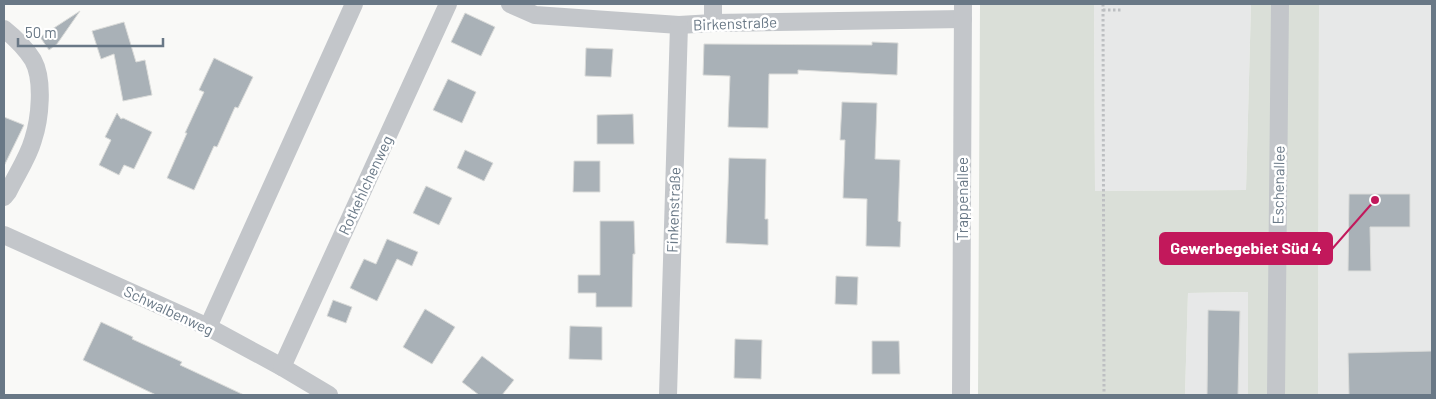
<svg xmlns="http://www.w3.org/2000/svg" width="1436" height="399" font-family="Barlow,sans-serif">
	<rect width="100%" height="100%" fill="#f9f9f7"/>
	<g fill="#e7e8e8">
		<path d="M1094,4H1251L1246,190L1095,191Z"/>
		<path d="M1319,4H1432V395H1318Z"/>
		<path d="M1248,292V395H1185L1188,293Z"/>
	</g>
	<path fill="#dadfd8" d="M980,4H1094L1095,191L1246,190L1251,4H1319L1318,395H1248V292L1188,293L1185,395H978Z"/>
	<g fill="#a9b1b7" stroke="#dadbd9">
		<path d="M80,11L57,44L49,50L40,37Z"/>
		<path d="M465,13L495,27L481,56L451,42Z"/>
		<path d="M124,22L136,62L145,60L152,95L123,101L114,54L101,59L92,31Z"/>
		<path d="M872,42L898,43L897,75L798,70V74H769L768,128L728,127L730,76L703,75L704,44L872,45Z"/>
		<path d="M586,48L613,49L611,77L585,76Z"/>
		<path d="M214,58L253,77L238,108L235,107L217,147L214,146L194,190L167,178L187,133H185L204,92L199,90Z"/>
		<path d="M448,79L476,92L462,123L433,110Z"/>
		<path d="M842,102L877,103L875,159L900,160L898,221L901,222L900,247L866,246L867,199L843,198L845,140H840Z"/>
		<path d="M117,113L121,119L123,118L152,132L134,169L124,165L119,175L99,165L111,140L105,137Z"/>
		<path d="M633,114L634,144H597V115Z"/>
		<path d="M4,117L24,125L4,166Z"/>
		<path d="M465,150L493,163L484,181L457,168Z"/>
		<path d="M729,158L766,159L765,219H768V245L726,243Z"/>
		<path d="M574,161H600V192H573Z"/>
		<path d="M426,186L452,198L439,225L413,213Z"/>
		<path d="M1349,194H1410V227H1370L1371,271H1348Z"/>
		<path d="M600,221H634L635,254H633L632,307H596V293H578V275H600Z"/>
		<path d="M387,239L418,252L412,266L397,259L377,301L350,288L364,259L376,264Z"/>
		<path d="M836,276L858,277L857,305L835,304Z"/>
		<path d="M333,300L352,307L346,323L327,316Z"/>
		<path d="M425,309L455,327L432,364L403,347Z"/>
		<path d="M1208,310L1240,311L1238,395H1207Z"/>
		<path d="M101,322L133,337L132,339L182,362L180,365L244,395H156L83,360Z"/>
		<path d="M570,326L602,327V360L569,359Z"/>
		<path d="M735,339L762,340L761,379L734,378Z"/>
		<path d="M872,341H899L900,374H872Z"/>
		<path d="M1432,351V395H1349L1348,353Z"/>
		<path d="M482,356L514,380L502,395H479L462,382Z"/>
	</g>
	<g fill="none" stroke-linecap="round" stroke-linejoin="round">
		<g stroke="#bdbfc2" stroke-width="3" stroke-dasharray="2.5 2.5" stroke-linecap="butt">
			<path d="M1103,4L1104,395"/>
			<path d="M1103,10H1121"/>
		</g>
		<g stroke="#c3c6ca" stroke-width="18">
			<path d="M510,4L535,15L679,25L713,23L963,19"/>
			<path d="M713,23V4"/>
			<path d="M4,29C14,37 26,49 33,60C44,80 40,119 33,140C28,158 16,175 8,192L4,197"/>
			<path d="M4,235L208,327L282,367L329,395"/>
			<path d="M208,327L354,4"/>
			<path d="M282,367L448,4"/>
			<path d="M668,395L679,25"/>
			<path d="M961,395L963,4"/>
			<path d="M1276,395L1280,4"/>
		</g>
	</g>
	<g text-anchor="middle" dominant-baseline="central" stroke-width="5" stroke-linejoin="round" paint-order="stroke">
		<g font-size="15" fill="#697886" stroke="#fff">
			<text transform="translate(735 23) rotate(-2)">Birkenstraße</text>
			<text transform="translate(365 185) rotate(-65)">Rotkehlchenweg</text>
			<text transform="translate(1278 185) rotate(-89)">Eschenallee</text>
			<text transform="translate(962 199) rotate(-90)">Trappenallee</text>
			<text transform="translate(673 210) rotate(-88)">Finkenstraße</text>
			<text transform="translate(169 310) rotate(25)">Schwalbenweg</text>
		</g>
	</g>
	<path fill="none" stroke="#c2185b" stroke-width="2" d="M1375 200L1332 249"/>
	<circle fill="#c2185b" stroke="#fff" stroke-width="2" cx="1375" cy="200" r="5"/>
	<rect fill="#c2185b" stroke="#c2185b" stroke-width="2" x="1160" y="233" width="172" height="31" rx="5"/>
	<g font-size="16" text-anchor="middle" font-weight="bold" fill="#fff">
		<text x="1246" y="254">Gewerbegebiet Süd 4</text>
	</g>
	<rect width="1436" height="399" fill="none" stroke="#697886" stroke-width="10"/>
	<path d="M18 38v8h145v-8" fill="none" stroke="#697886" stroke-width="2.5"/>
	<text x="25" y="38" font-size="15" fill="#697886" stroke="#ffffff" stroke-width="4" paint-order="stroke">50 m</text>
</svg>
